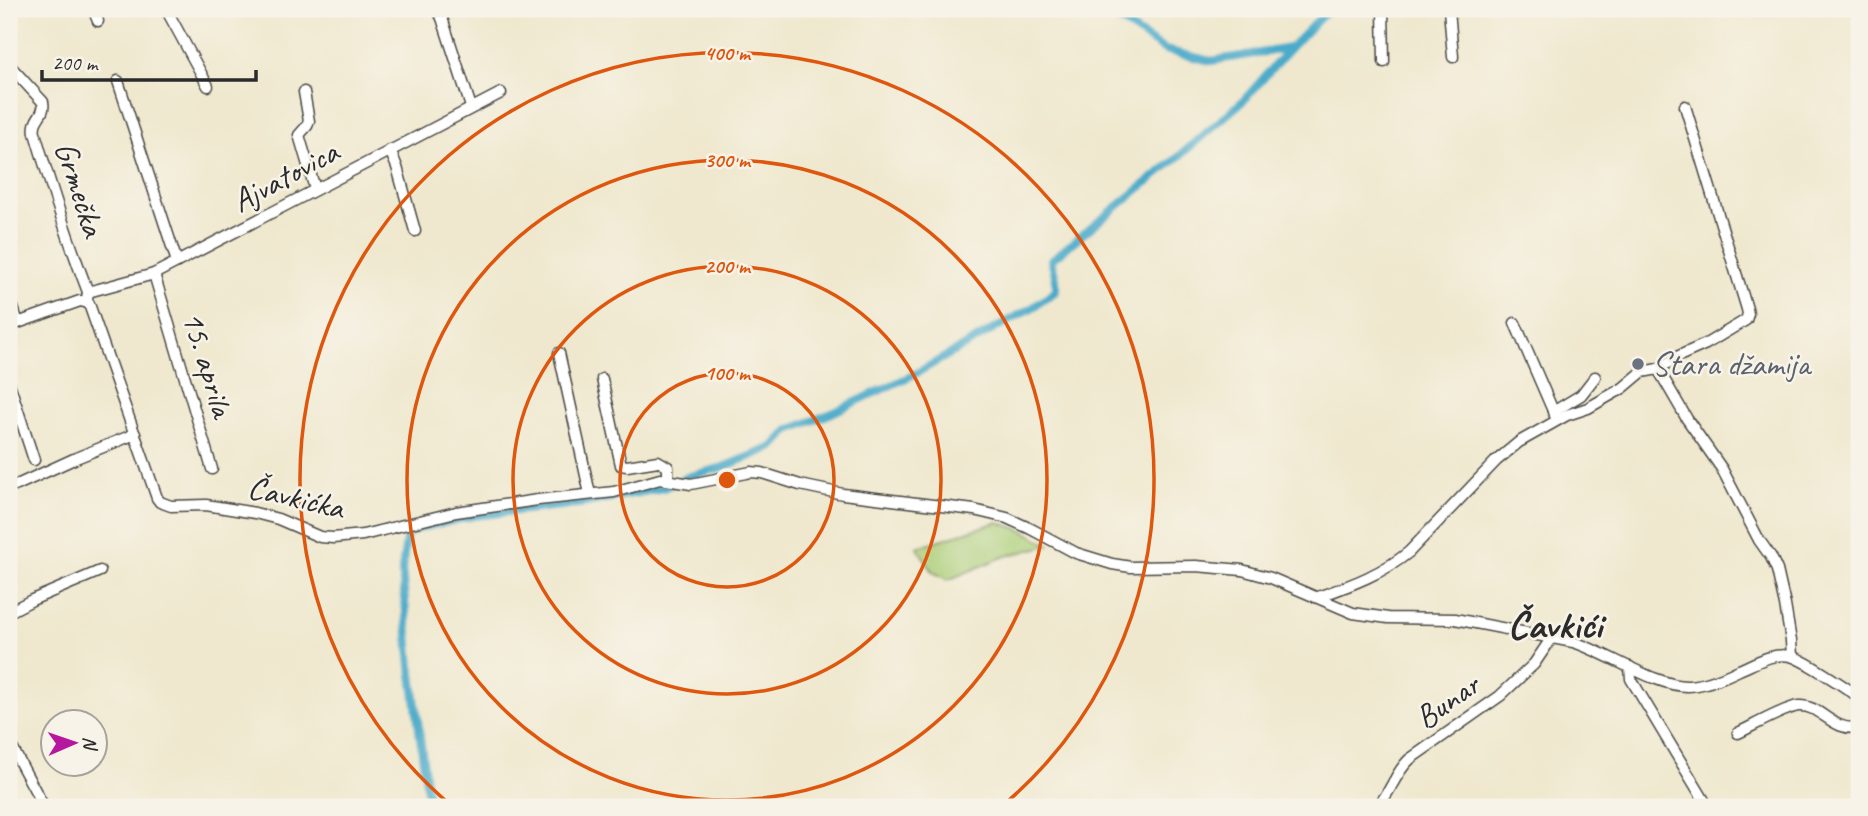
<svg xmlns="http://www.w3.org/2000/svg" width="1868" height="816" font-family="Caveat,sans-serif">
	<rect width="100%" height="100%" fill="#f7f3e8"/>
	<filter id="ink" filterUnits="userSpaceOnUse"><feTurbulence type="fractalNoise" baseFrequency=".0143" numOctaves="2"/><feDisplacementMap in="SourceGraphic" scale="14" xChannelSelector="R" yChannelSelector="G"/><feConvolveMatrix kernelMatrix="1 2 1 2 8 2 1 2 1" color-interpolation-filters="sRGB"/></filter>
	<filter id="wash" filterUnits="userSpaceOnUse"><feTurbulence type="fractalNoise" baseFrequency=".00686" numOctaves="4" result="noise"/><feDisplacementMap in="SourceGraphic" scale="28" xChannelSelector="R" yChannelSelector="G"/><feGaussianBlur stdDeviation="1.57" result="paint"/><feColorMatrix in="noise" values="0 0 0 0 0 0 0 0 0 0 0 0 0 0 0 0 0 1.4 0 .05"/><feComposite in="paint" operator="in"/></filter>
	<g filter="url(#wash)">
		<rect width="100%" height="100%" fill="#efe8ce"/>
		<path fill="#a9cd76" stroke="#6a7c50" stroke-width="2" d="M998,522L1024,531L1049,545L1003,557L948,580L933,572L917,547Z"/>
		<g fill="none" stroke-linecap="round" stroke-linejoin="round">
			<g stroke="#4babca" stroke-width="8">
				<path d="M1099,9L1111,15L1165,50L1211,61L1290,48"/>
				<path d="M429,807L411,666L402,570L407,533L420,528L473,516L585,503L663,488L690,476L723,467L773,447L789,430L832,413L913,375L1035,306L1056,291V279L1051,260L1176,159L1244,100L1290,48L1329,9"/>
			</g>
		</g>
	</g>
	<g filter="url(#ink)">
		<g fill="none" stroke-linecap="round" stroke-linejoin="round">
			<g stroke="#484743" stroke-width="13">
				<g id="minor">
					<path d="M93,9L98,21"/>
					<path d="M166,9L208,86"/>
					<path d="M437,9L442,18L471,107"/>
					<path d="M1383,9L1384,62"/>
					<path d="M1449,9L1453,57"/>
					<path d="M9,65L43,102C46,115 32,118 35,133C51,187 68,240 88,292L87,299"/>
					<path d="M118,81L177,262"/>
					<path d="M304,92L309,121L307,126L299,135L315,189"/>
					<path d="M390,150L397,167L415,231"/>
					<path d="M154,274L212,469"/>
					<path d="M88,292L154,274L501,93"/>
					<path d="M9,295L18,323"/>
					<path d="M86,302L89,304L157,498L160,502L171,506L206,505L255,513L278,519L320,537L333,538L363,535L456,512L538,500L614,492L660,479L691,484L751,472L762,473L800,485L843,494L974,510L1007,518L1031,529L1076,553L1112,564L1131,567L1196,566L1242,570L1271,578L1353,613L1388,618L1455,619L1573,642C1606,652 1657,687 1688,686C1706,685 1723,678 1739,670C1754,664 1773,652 1790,656C1802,658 1848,689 1859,697"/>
					<path d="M1515,323L1557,420"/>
					<path d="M9,326L80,301L86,302"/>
					<path d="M559,353L590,494"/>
					<path d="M1658,369L1687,419L1722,469L1759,540L1771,557L1777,570L1785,605L1791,641L1792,656"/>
					<path d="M602,379L621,465L627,466L658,461L668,467V480"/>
					<path d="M9,383L34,460"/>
					<path d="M1553,412L1581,395L1595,377"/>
					<path d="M17,485L76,458L135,434"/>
					<path d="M1318,597C1351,585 1382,574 1409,552L1496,461L1519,442L1567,415L1588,408L1623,388L1642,372L1658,369L1679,356L1706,344L1746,320L1748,314L1747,309L1685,106"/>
					<path d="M9,612L32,600L100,571"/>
					<path d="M1630,667L1631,679L1708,807"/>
					<path d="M1738,733C1751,727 1786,707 1799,706C1820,704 1833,733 1859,727"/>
					<path d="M9,742L44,807"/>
					<path d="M1377,807C1391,793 1395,772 1410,759L1500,696L1534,664L1551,639"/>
				</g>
			</g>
			<use href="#minor" stroke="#fff" stroke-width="10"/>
		</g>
	</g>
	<g fill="none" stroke="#df570e" stroke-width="3.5">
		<circle cx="727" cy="480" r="107"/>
		<circle cx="727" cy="480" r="214"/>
		<circle cx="727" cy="480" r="320"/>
		<path d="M453 807A427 427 0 1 1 1001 807"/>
	</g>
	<circle fill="#6b7280" stroke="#f7f3e8" stroke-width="2.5" cx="1638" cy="364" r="7"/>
	<g text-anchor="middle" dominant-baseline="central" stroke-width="5" stroke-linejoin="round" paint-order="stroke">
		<g font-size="33" fill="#2b2b2b" stroke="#f7f3e8">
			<text transform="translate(285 176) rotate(-28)">Ajvatovica</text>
			<text transform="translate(80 189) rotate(72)">Grmečka</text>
			<text transform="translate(208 364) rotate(73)">15. aprila</text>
			<text transform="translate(296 497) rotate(13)">Čavkićka</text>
			<text transform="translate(1447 701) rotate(-35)">Bunar</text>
		</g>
		<g font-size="33" fill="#5b616d" stroke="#f7f3e8" text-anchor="start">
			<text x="1652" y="364">Stara džamija</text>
		</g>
		<g font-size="40" font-weight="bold" fill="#2b2b2b" stroke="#f7f3e8">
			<text x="1555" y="625">Čavkići</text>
		</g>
	</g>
	<circle cx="727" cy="480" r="10" fill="#df570e" stroke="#f7f3e8" stroke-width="3.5"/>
	<g font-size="21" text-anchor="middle" font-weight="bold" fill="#df570e" stroke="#f7f3e8" stroke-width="5" stroke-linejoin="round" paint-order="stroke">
		<text x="727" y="60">400 m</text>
		<text x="727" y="167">300 m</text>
		<text x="727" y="273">200 m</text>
		<text x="727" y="380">100 m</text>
	</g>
	<rect width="1868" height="816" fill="none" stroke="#f7f3e8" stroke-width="35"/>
	<g transform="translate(74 743) rotate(88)"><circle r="33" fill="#f7f3e8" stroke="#a5a39c" stroke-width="2"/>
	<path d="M0-5L12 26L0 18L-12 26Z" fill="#b5179e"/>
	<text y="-10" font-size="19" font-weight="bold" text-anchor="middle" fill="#2b2b2b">N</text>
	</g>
	<path d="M42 70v10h214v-10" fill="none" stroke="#2b2b2b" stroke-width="3.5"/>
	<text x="52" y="70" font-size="21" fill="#2b2b2b" stroke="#f7f3e8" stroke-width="5" paint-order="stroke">200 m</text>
</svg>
